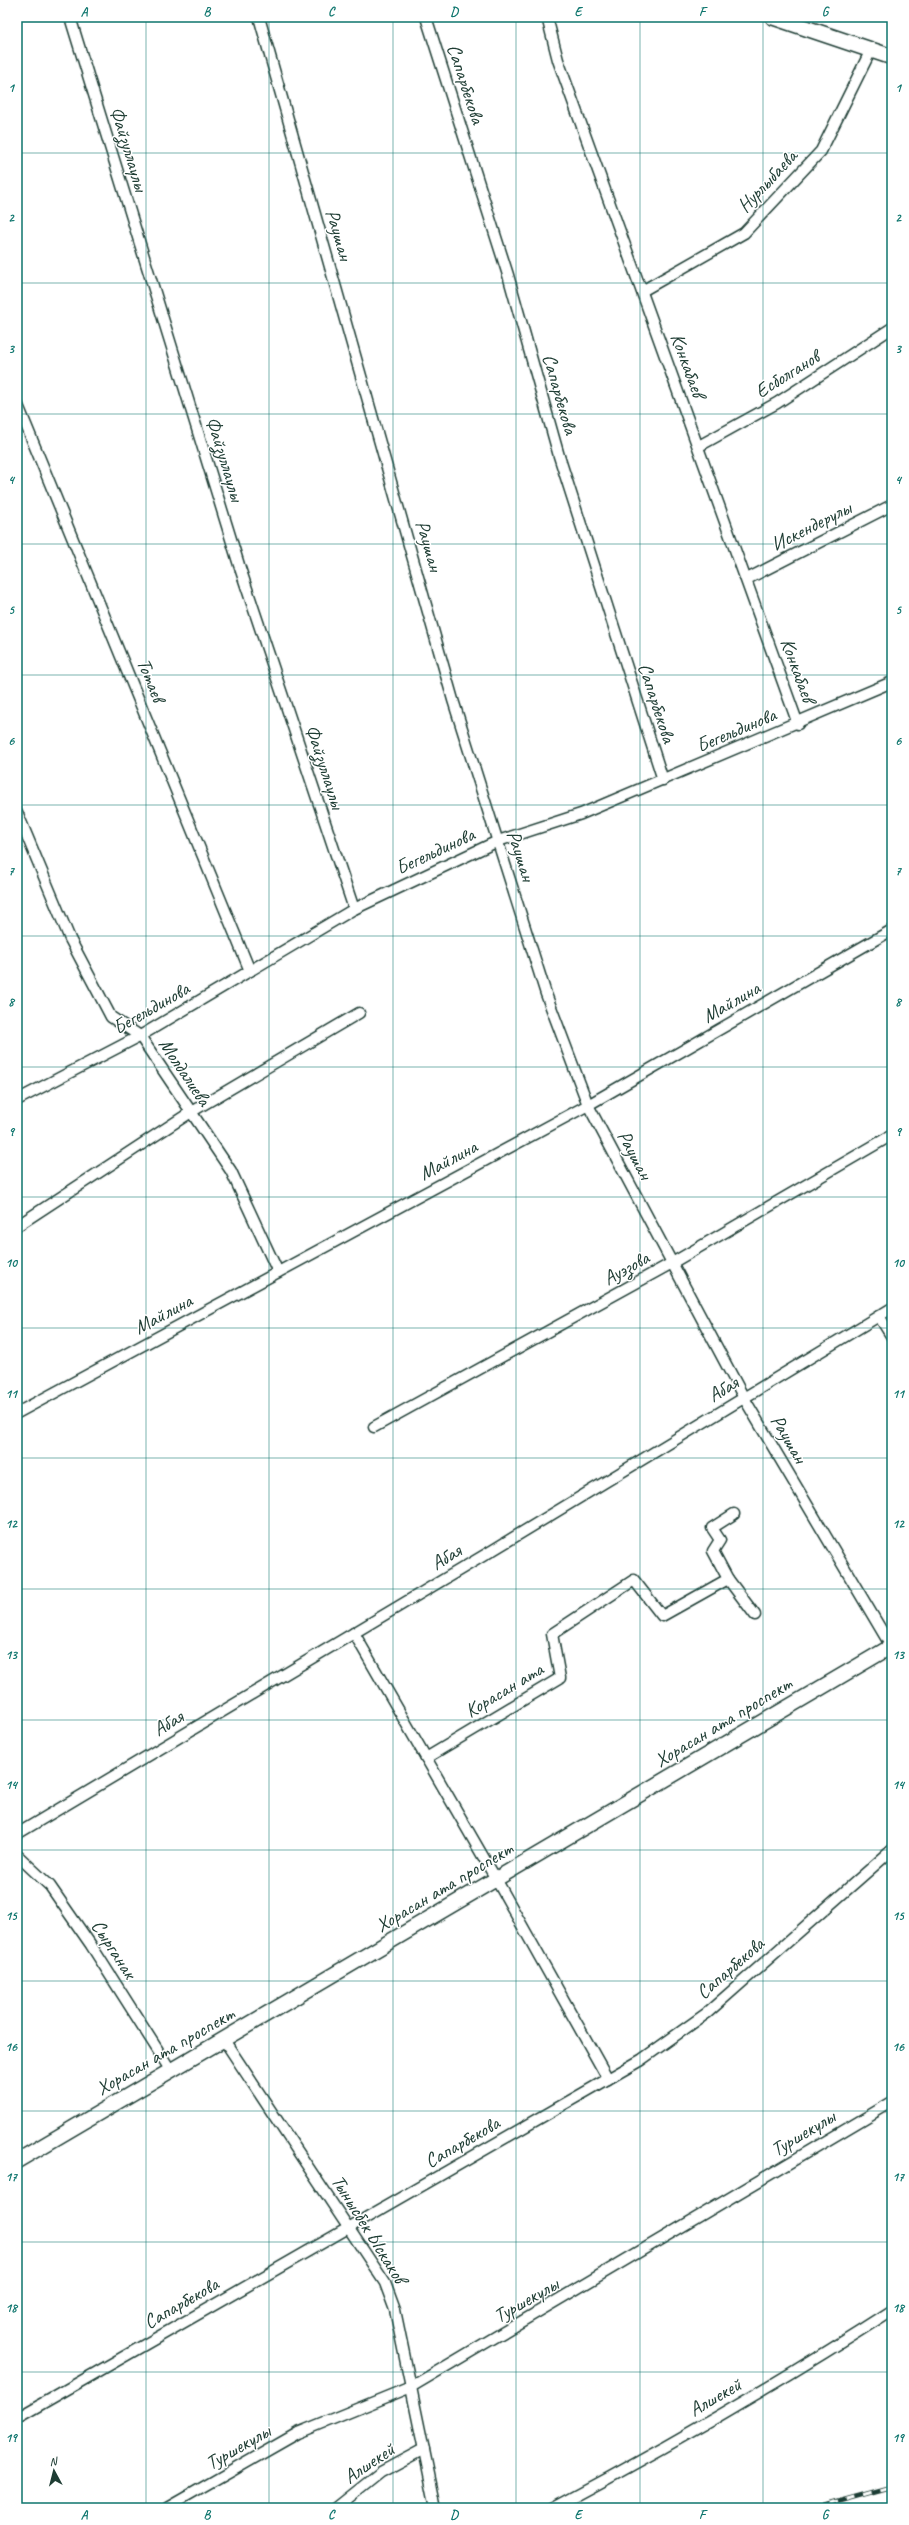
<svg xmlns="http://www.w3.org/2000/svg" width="909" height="2525" font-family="Caveat,sans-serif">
	<rect width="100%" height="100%" fill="#fff"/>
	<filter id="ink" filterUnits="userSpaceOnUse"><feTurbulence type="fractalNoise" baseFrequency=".025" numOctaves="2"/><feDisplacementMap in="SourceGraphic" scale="8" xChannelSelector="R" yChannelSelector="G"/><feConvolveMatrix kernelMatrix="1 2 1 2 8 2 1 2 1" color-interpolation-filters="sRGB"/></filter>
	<g filter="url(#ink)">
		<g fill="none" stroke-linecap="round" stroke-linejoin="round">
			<g stroke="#1f3d34" stroke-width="13">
				<g id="street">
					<path d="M70,17L239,565L354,909"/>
					<path d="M259,17L453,700L546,994L588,1105L744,1398L892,1648"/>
					<path d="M426,17L508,275L559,456L663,780"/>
					<path d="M547,17L558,60L798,724"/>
					<path d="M642,291L744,233L821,151L871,50"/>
					<path d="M17,403L250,971"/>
					<path d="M699,446L777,403L892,328"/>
					<path d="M747,579L892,505"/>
					<path d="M17,812L70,939L111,1017L140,1036L231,1171L278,1272"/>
					<path d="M17,1100L140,1036L354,909L498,841L581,814L892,682"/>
					<path d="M17,1226L191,1112L359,1013"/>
					<path d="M879,1316L892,1337"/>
					<path d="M17,1413L588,1105L892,930"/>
					<path d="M374,1427L672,1263L892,1135"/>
					<path d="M728,1579L755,1615"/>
					<path d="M354,1633L496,1879L608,2079"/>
					<path d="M426,1758L560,1678L552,1634L634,1580L662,1616L728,1579L713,1551L720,1540L712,1528L734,1514"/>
					<path d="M17,1834L493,1550L892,1308"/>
					<path d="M17,1855L50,1886L91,1945L171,2071"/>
					<path d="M224,2040L385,2283L395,2310L436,2508"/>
					<path d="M17,2418L641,2060L707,2013L892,1850"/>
					<path d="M167,2508L298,2433L411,2387L892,2102"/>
					<path d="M336,2508L381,2472L424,2449"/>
					<path d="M553,2508C668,2447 782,2381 892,2310"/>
				</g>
			</g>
			<g stroke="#1f3d34" stroke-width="17">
				<path id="secondary" d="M17,2161L892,1646"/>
			</g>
			<g stroke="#1f3d34" stroke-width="18">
				<path id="primary" d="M773,17L892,57"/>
			</g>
			<use href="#street" stroke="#fff" stroke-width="10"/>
			<use href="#secondary" stroke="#fff" stroke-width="14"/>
			<use href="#primary" stroke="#fff" stroke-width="15"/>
			<g stroke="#1f3d34" stroke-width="4.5">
				<g id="rail">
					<path d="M812,2508L892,2486"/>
					<path d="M868,2508L892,2506"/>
				</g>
			</g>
			<use href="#rail" stroke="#fff" stroke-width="3" stroke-dasharray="9" stroke-linecap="butt"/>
		</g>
	</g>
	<path fill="none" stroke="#0f766e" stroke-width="1" stroke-opacity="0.55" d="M146,17V2508M269,17V2508M393,17V2508M516,17V2508M640,17V2508M763,17V2508M17,153H892M17,283H892M17,414H892M17,544H892M17,675H892M17,805H892M17,936H892M17,1067H892M17,1197H892M17,1328H892M17,1458H892M17,1589H892M17,1720H892M17,1850H892M17,1981H892M17,2111H892M17,2242H892M17,2372H892"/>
	<g text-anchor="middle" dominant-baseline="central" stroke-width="3" stroke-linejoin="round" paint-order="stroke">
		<g font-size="20" fill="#1f3d34" stroke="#fff">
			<text transform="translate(466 84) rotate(72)">Сапарбекова</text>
			<text transform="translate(129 149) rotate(73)">Файзуллаулы</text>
			<text transform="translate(767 181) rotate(-47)">Нурлыбаева</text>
			<text transform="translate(339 235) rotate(74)">Раушан</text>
			<text transform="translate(688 365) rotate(70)">Конкабаев</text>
			<text transform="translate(787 374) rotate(-32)">Есболганов</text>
			<text transform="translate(560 394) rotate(74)">Сапарбекова</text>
			<text transform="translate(225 459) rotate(73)">Файзуллаулы</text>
			<text transform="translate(811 526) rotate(-27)">Искендерулы</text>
			<text transform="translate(429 546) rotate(74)">Раушан</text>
			<text transform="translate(798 670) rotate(70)">Конкабаев</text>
			<text transform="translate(151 680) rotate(68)">Тотаев</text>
			<text transform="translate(657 703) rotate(72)">Сапарбекова</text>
			<text transform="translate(736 730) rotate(-23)">Бегельдинова</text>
			<text transform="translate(325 767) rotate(72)">Файзуллаулы</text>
			<text transform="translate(435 851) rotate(-25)">Бегельдинова</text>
			<text transform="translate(521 856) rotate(72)">Раушан</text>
			<text transform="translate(731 1002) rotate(-30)">Майлина</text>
			<text transform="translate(151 1008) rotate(-30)">Бегельдинова</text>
			<text transform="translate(185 1072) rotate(56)">Молдалиева</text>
			<text transform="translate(635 1155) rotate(62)">Раушан</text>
			<text transform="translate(448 1160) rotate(-28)">Майлина</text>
			<text transform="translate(626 1268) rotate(-29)">Ауэзова</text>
			<text transform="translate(163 1314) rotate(-28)">Майлина</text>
			<text transform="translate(723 1389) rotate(-31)">Абая</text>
			<text transform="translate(789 1439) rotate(60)">Раушан</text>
			<text transform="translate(446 1557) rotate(-31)">Абая</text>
			<text transform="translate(504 1690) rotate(-31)">Корасан ата</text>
			<text transform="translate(723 1722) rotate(-31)">Хорасан ата проспект</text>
			<text transform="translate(168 1723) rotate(-31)">Абая</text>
			<text transform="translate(444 1887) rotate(-31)">Хорасан ата проспект</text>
			<text transform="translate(114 1949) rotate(57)">Сырганак</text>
			<text transform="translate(730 1968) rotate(-41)">Сапарбекова</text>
			<text transform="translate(165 2051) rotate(-30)">Хорасан ата проспект</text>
			<text transform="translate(803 2133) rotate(-31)">Туршекулы</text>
			<text transform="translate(462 2142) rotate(-30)">Сапарбекова</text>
			<text transform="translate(369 2229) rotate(58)">Тынысбек Ыскаков</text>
			<text transform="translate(526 2300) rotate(-30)">Туршекулы</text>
			<text transform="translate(181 2303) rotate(-30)">Сапарбекова</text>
			<text transform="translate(715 2397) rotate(-30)">Алшекей</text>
			<text transform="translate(238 2447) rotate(-30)">Туршекулы</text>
			<text transform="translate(369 2463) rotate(-34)">Алшекей</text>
		</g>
	</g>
	<rect width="909" height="2525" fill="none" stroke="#fff" stroke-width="44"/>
	<g transform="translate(54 2471) rotate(353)" stroke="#ffffff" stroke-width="3" paint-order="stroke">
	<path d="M0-3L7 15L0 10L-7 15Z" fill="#1f3d34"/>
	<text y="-6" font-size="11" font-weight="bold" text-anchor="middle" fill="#1f3d34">N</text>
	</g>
	<rect x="22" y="22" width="865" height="2481" fill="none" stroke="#0f766e" stroke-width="1.5"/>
	<g font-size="13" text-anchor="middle" font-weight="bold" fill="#0f766e">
		<text x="84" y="16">A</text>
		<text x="207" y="16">B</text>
		<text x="331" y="16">C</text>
		<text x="454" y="16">D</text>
		<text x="578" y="16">E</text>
		<text x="702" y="16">F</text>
		<text x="825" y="16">G</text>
		<text x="11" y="92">1</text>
		<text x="898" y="92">1</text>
		<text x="11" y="222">2</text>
		<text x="898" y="222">2</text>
		<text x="11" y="353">3</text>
		<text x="898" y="353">3</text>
		<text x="11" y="484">4</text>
		<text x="898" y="484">4</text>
		<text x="11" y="614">5</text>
		<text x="898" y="614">5</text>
		<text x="11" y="745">6</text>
		<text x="898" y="745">6</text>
		<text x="11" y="875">7</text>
		<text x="898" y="875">7</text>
		<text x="11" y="1006">8</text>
		<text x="898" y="1006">8</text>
		<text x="11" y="1136">9</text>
		<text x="898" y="1136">9</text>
		<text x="11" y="1267">10</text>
		<text x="898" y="1267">10</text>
		<text x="11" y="1398">11</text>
		<text x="898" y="1398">11</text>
		<text x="11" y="1528">12</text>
		<text x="898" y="1528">12</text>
		<text x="11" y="1659">13</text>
		<text x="898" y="1659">13</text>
		<text x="11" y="1789">14</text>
		<text x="898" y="1789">14</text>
		<text x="11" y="1920">15</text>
		<text x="898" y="1920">15</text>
		<text x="11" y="2051">16</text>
		<text x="898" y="2051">16</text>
		<text x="11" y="2181">17</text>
		<text x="898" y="2181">17</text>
		<text x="11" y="2312">18</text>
		<text x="898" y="2312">18</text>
		<text x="11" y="2442">19</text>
		<text x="898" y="2442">19</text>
		<text x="84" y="2519">A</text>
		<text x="207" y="2519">B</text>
		<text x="331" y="2519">C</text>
		<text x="454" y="2519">D</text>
		<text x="578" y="2519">E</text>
		<text x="702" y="2519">F</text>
		<text x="825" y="2519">G</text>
	</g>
</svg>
